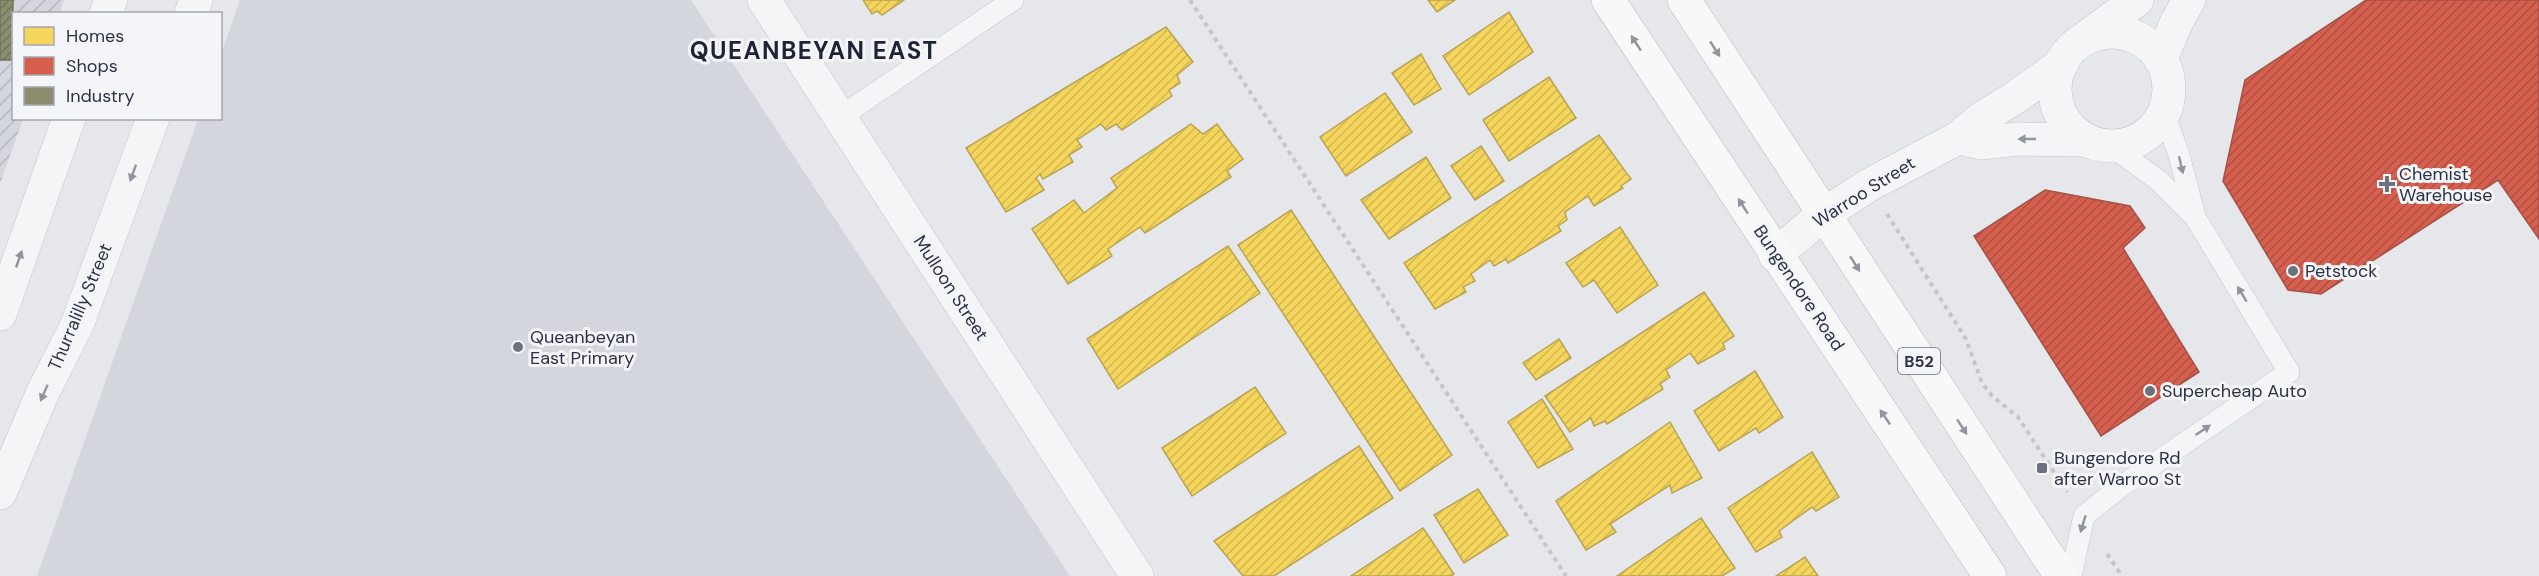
<svg xmlns="http://www.w3.org/2000/svg" width="2539" height="576" font-family="'DM Sans',sans-serif">
	<defs>
		<pattern id="industrial-furrows" width="10" height="10" patternUnits="userSpaceOnUse" patternTransform="scale(1.5)"><rect width="10" height="10" fill="#d4d6dd"/><path d="M-1 1l2-2M0 10L10 0M9 11l2-2" fill="none" stroke="#b6b8bf"/></pattern>
		<pattern id="homes-hatch" width="6" height="6" patternUnits="userSpaceOnUse" patternTransform="scale(1.5)"><rect width="6" height="6" fill="#f6d55c"/><path d="M-1 1l2-2M0 6l6-6M5 7l2-2" fill="none" stroke="#d3b751"/></pattern>
		<pattern id="shops-hatch" width="6" height="6" patternUnits="userSpaceOnUse" patternTransform="scale(1.5)"><rect width="6" height="6" fill="#d6604d"/><path d="M-1 1l2-2M0 6l6-6M5 7l2-2" fill="none" stroke="#ae5042"/></pattern>
		<pattern id="industry-hatch" width="6" height="6" patternUnits="userSpaceOnUse" patternTransform="scale(1.5)"><rect width="6" height="6" fill="#8c8c6e"/><path d="M-1 1l2-2M0 6l6-6M5 7l2-2" fill="none" stroke="#73735c"/></pattern>
	</defs>
	<rect width="100%" height="100%" fill="#e5e7ea"/>
	<path fill="#d4d6dd" d="M240,0H691L1070,576H37L198,119L220,118L221,54Z"/>
	<path fill="url(#industrial-furrows)" d="M0,0H64L60,13L14,14V118L23,119L0,184Z"/>
	<g fill="url(#homes-hatch)" stroke="#b9a454" stroke-width="1.5">
		<path d="M863,0H904L882,15L877,11L872,14Z"/>
		<path d="M1428,0H1455L1437,12Z"/>
		<path d="M1509,12L1533,52L1469,95L1443,56Z"/>
		<path d="M1166,27L1193,62L1177,75L1180,83L1169,90L1172,96L1122,130L1116,124L1106,130L1101,124L1077,140L1082,147L1069,155L1073,162L1043,179L1040,174L1036,178L1044,190L1006,212L966,148Z"/>
		<path d="M1421,54L1441,89L1414,105L1392,73Z"/>
		<path d="M1549,77L1576,118L1509,161L1483,120Z"/>
		<path d="M1385,93L1412,132L1346,176L1320,137Z"/>
		<path d="M1191,124L1203,134L1217,124L1243,159L1227,171L1231,177L1145,233L1140,227L1108,249L1112,256L1068,284L1032,229L1074,200L1084,213L1117,188L1111,178Z"/>
		<path d="M1599,135L1631,179L1621,186L1623,188L1594,206L1588,196L1565,212L1567,220L1558,226L1561,231L1508,263L1506,259L1494,266L1490,260L1471,274L1475,281L1463,287L1466,292L1435,309L1404,263Z"/>
		<path d="M1481,146L1504,181L1475,200L1451,166Z"/>
		<path d="M1426,157L1451,198L1389,239L1361,200Z"/>
		<path d="M1291,210L1452,455L1400,491L1238,245Z"/>
		<path d="M1620,227L1658,285L1617,313L1594,280L1583,287L1566,263Z"/>
		<path d="M1228,246L1260,293L1118,389L1087,339Z"/>
		<path d="M1704,292L1734,336L1723,343L1725,349L1698,364L1690,353L1666,370L1670,377L1660,384L1663,389L1607,424L1605,421L1594,426L1591,418L1570,432L1545,396Z"/>
		<path d="M1559,339L1571,358L1536,380L1523,363Z"/>
		<path d="M1755,371L1783,417L1759,433L1756,428L1719,451L1694,411Z"/>
		<path d="M1255,387L1286,433L1192,496L1162,448Z"/>
		<path d="M1542,399L1573,449L1538,468L1508,422Z"/>
		<path d="M1670,422L1702,478L1672,493L1670,485L1610,524L1616,532L1586,550L1556,501Z"/>
		<path d="M1359,446L1393,498L1274,576H1243L1214,541Z"/>
		<path d="M1812,452L1839,497L1816,511L1812,507L1779,531L1782,537L1756,552L1728,508Z"/>
		<path d="M1478,489L1508,535L1464,563L1434,515Z"/>
		<path d="M1701,518L1735,568L1722,576H1617Z"/>
		<path d="M1423,528L1454,574L1451,576H1351Z"/>
		<path d="M1805,557L1818,576H1776Z"/>
	</g>
	<g fill="url(#shops-hatch)" stroke="#a3524a" stroke-width="1.5">
		<path d="M2366,0H2539V239L2498,180L2321,294L2288,290L2223,181L2245,80Z"/>
		<path d="M2045,190L2130,206L2145,228L2123,248L2199,372L2101,436L1974,236Z"/>
	</g>
	<path fill="url(#industry-hatch)" stroke="#6f7161" stroke-width="1.5" d="M0,0H13L12,60H0Z"/>
	<g fill="none" stroke-linecap="round" stroke-linejoin="round">
		<g stroke="#c3c5c8" stroke-width="22">
			<g id="lane">
				<path d="M2164,113L2179,155L2194,213"/>
				<path d="M840,117L1013,0"/>
				<path d="M2071,576L2084,516L2120,487L2289,372L2195,217L2158,180L2110,145"/>
			</g>
		</g>
		<g stroke="#c3c5c8" stroke-width="34">
			<g id="street">
				<path d="M764,0L1137,576"/>
				<path d="M106,14L111,0"/>
				<path d="M191,14L196,0"/>
				<circle cx="2112" cy="89" r="57"/>
				<path d="M2088,36L2137,0"/>
				<path d="M2161,59L2176,23L2189,0"/>
				<path d="M1958,138L1981,143L2018,139L2086,140"/>
				<path d="M1775,255L1823,215L1869,185L1958,138L1982,118L2016,97L2062,64"/>
				<path d="M0,314L69,118"/>
				<path d="M0,493L43,392L77,325L153,118"/>
			</g>
		</g>
		<g stroke="#b8babf" stroke-width="34">
			<g id="highway">
				<path d="M1608,0L1990,576"/>
				<path d="M1684,0L2061,576"/>
			</g>
		</g>
		<g stroke="#c5c5ca" stroke-width="4" stroke-dasharray="4.5 4.5" stroke-linecap="butt">
			<path d="M1190,0L1566,576"/>
			<path d="M1887,214L1966,339L1982,383L1992,396L2018,417L2067,492"/>
			<path d="M2107,554L2122,576"/>
		</g>
		<use href="#lane" stroke="#f5f5f7" stroke-width="21"/>
		<use href="#street" stroke="#f5f5f7" stroke-width="33"/>
		<use href="#highway" stroke="#f8f8f8" stroke-width="33"/>
	</g>
	<defs><path id="oneway-solid" d="M-6-.8H1V-3.2L6.5 0L1 3.2V.8H-6Z" transform="scale(1.5)"/></defs>
	<g fill="#92959e">
		<use href="#oneway-solid" transform="translate(1636 43) rotate(-123)"/>
		<use href="#oneway-solid" transform="translate(1715 49) rotate(57)"/>
		<use href="#oneway-solid" transform="translate(1743 206) rotate(-123)"/>
		<use href="#oneway-solid" transform="translate(1855 264) rotate(57)"/>
		<use href="#oneway-solid" transform="translate(1885 417) rotate(-124)"/>
		<use href="#oneway-solid" transform="translate(1962 427) rotate(57)"/>
	</g>
	<g fill="#90949d">
		<use href="#oneway-solid" transform="translate(2027 139) rotate(180)"/>
		<use href="#oneway-solid" transform="translate(2181 165) rotate(77)"/>
		<use href="#oneway-solid" transform="translate(133 173) rotate(110)"/>
		<use href="#oneway-solid" transform="translate(19 259) rotate(-71)"/>
		<use href="#oneway-solid" transform="translate(2242 294) rotate(-121)"/>
		<use href="#oneway-solid" transform="translate(44 393) rotate(114)"/>
		<use href="#oneway-solid" transform="translate(2203 430) rotate(-34)"/>
		<use href="#oneway-solid" transform="translate(2083 524) rotate(107)"/>
	</g>
	<g fill="#6d717d" stroke="#f4f5f9" stroke-width="2">
		<path d="M2384 175h6v6h6v6h-6v6h-6v-6h-6v-6h6z"/>
		<circle cx="2293" cy="271" r="6"/>
		<circle cx="518" cy="347" r="6"/>
		<circle cx="2150" cy="391" r="6"/>
		<rect x="2036" y="462" width="12" height="12" rx="3"/>
	</g>
	<g text-anchor="middle" dominant-baseline="central" stroke-width="6" stroke-linejoin="round" paint-order="stroke">
		<rect fill="#f4f5f9" stroke="#686c7a" stroke-width="1.5" x="1898" y="348" width="42" height="26" rx="4.5"/>
		<g font-size="16" font-weight="bold" fill="#2c3243">
			<text x="1919" y="361">B52</text>
		</g>
		<g font-size="18" fill="#2c3243" stroke="#f4f5f9" text-anchor="start">
			<text x="2399" y="174">Chemist<tspan x="2399" dy="21">Warehouse</tspan></text>
			<text x="2305" y="271">Petstock</text>
			<text x="530" y="337">Queanbeyan<tspan x="530" dy="21">East Primary</tspan></text>
			<text x="2162" y="391">Supercheap Auto</text>
			<text x="2054" y="458">Bungendore Rd<tspan x="2054" dy="21">after Warroo St</tspan></text>
		</g>
		<g font-size="18" fill="#2c3243" stroke="#f4f5f9">
			<text transform="translate(1864 192) rotate(-32)">Warroo Street</text>
			<text transform="translate(951 288) rotate(57)">Mulloon Street</text>
			<text transform="translate(1799 288) rotate(56)">Bungendore Road</text>
			<text transform="translate(80 307) rotate(-67)">Thurralilly Street</text>
		</g>
		<g font-size="24" font-weight="bold" letter-spacing="1.5" fill="#1e2335" stroke="#f4f5f9">
			<text x="814" y="50">QUEANBEYAN EAST</text>
		</g>
	</g>
	<rect x="12" y="12" width="210" height="108" fill="#f4f5f9" stroke="#a4a7b0" stroke-width="1.5"/>
	<rect x="24" y="27" width="30" height="18" fill="#f6d55c" stroke="#a4a7b0" stroke-width="1.5"/>
	<text x="66" y="42" font-size="18" fill="#2c3243">Homes</text>
	<rect x="24" y="57" width="30" height="18" fill="#d6604d" stroke="#a4a7b0" stroke-width="1.5"/>
	<text x="66" y="72" font-size="18" fill="#2c3243">Shops</text>
	<rect x="24" y="87" width="30" height="18" fill="#8c8c6e" stroke="#a4a7b0" stroke-width="1.5"/>
	<text x="66" y="102" font-size="18" fill="#2c3243">Industry</text>
</svg>
